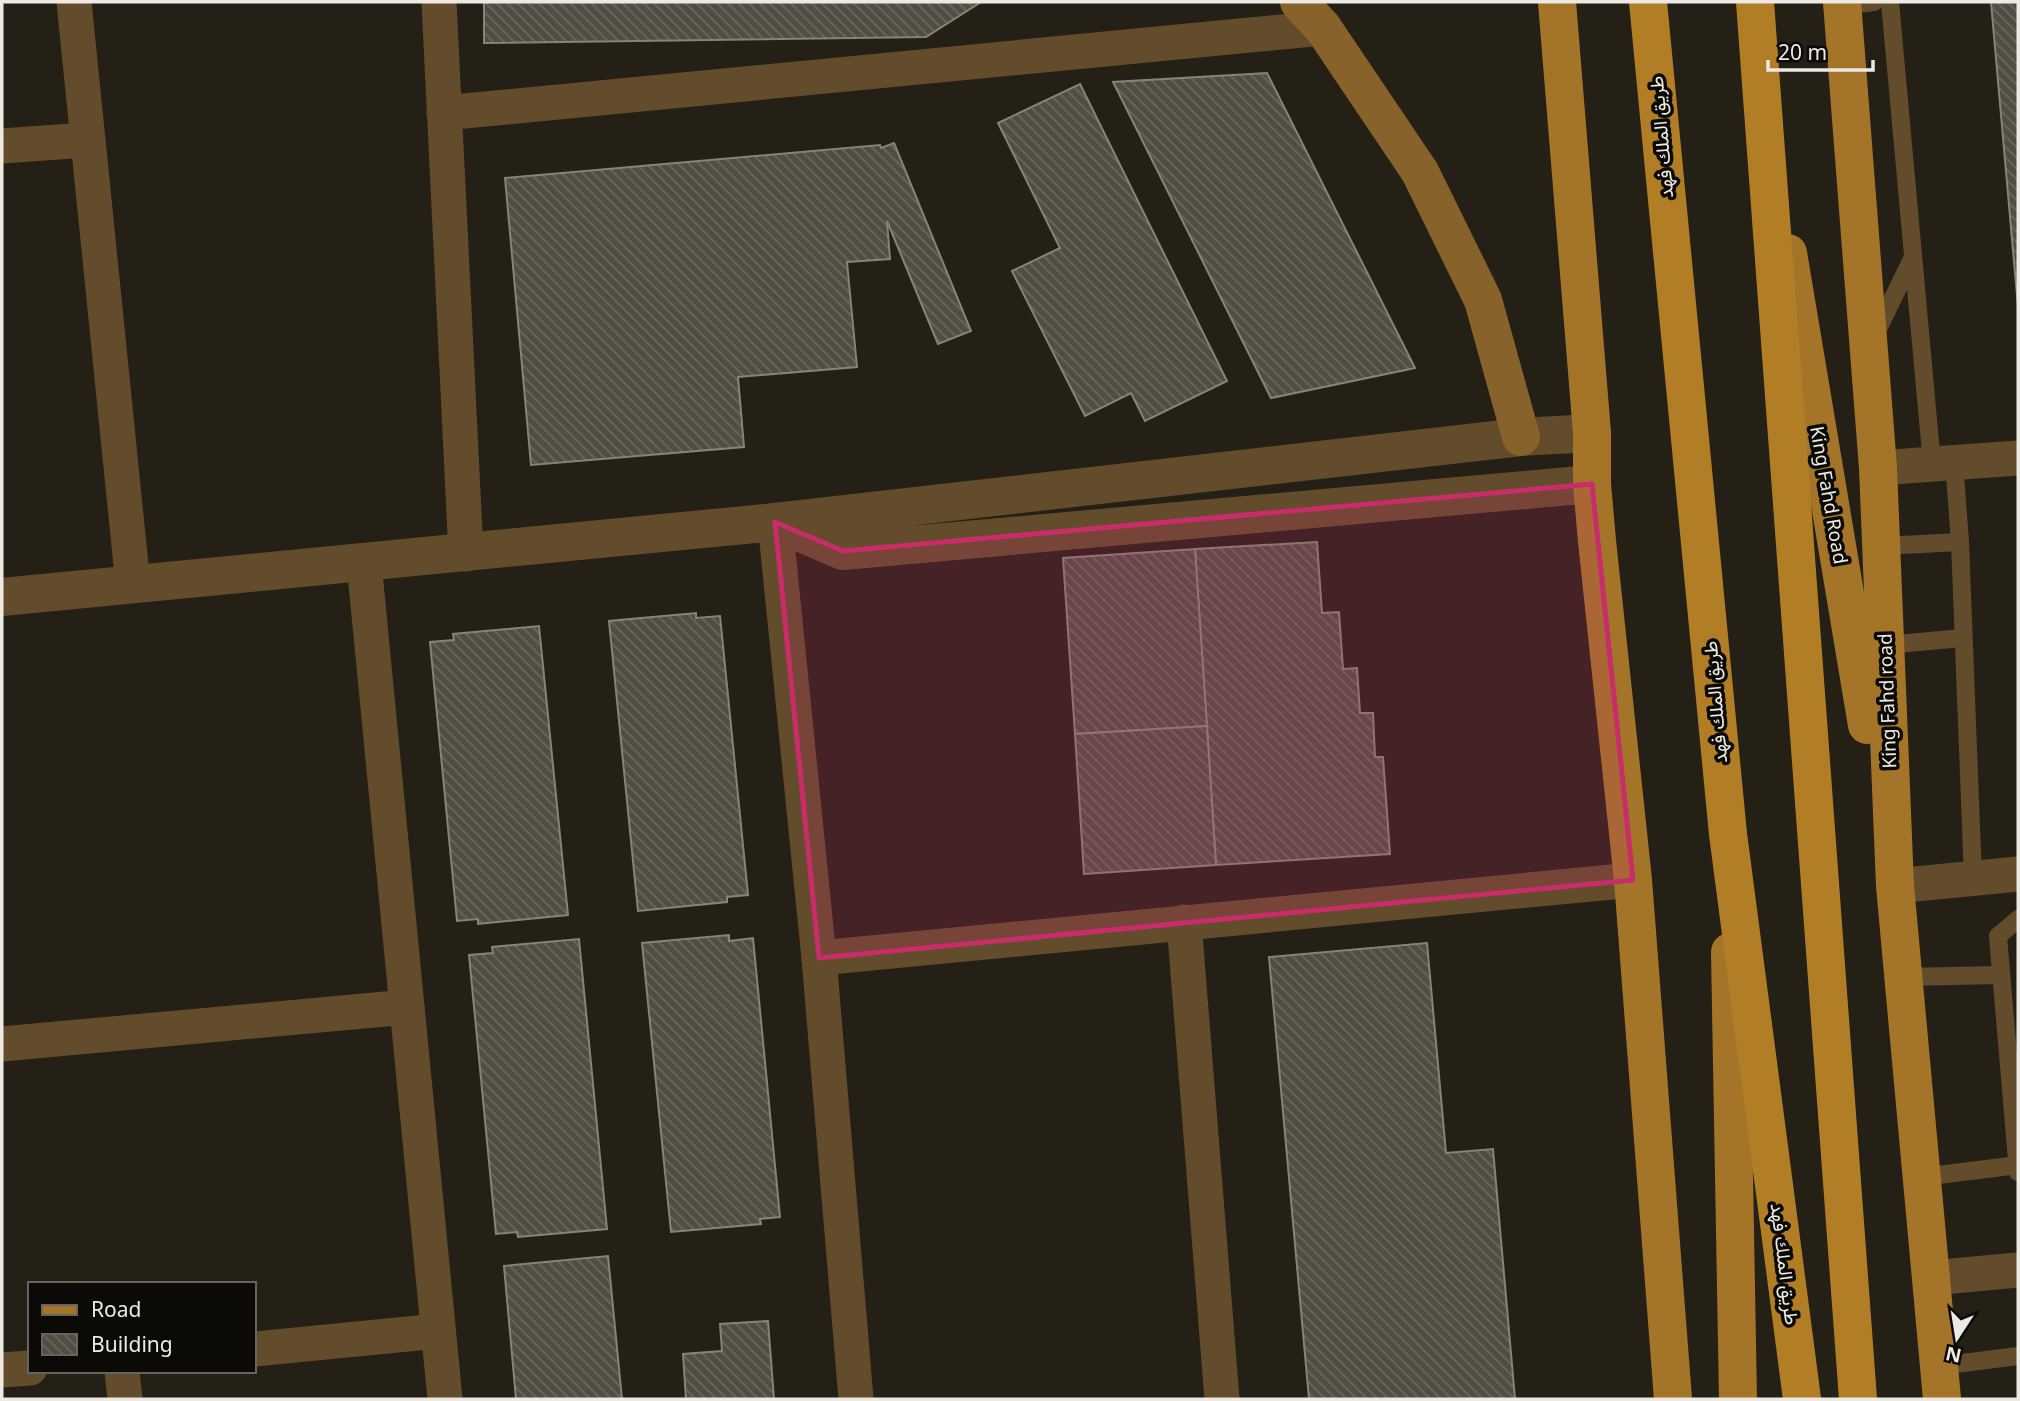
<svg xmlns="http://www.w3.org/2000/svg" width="2020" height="1401" font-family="'Noto Sans',Vazirmatn,sans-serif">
	<defs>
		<pattern id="building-back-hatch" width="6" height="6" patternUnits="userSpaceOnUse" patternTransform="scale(1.75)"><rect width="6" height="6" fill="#524d42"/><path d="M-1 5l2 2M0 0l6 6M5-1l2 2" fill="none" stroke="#6b675d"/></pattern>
	</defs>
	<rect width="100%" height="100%" fill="#242016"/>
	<g fill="url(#building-back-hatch)" stroke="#888377" stroke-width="2">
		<path d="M484,2H981L926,37L484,43Z"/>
		<path d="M1991,2H2018V307Z"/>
		<path d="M1267,73L1415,368L1271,398L1113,82Z"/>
		<path d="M1080,84L1227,381L1145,421L1131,393L1085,416L1012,271L1060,248L998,123Z"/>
		<path d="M894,143L971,331L938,344L887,221L890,259L847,262L857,367L738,377L744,447L531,465L505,178L880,145L881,148Z"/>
		<path d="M1317,542L1322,613L1339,612L1343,669L1357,668L1360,713H1373L1375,757H1383L1390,854L1216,865L1195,549Z"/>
		<path d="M1195,549L1207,726L1075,734L1063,558Z"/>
		<path d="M696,613V618L720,616L748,895L727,897V902L638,911L609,621Z"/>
		<path d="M539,626L568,915L478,924V919L457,921L430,642L454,640L453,634Z"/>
		<path d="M1207,726L1216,865L1084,874L1075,734Z"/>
		<path d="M729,935V941L753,938L780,1217L760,1219L761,1224L671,1232L642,943Z"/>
		<path d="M579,939L607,1229L518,1237L517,1232L496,1234L469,955L493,953L492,947Z"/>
		<path d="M1427,943L1446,1153L1493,1149L1515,1399H1309L1269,957Z"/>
		<path d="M608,1256L622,1399H516L504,1266Z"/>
		<path d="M768,1321L774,1399H686L683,1354L722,1351L720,1324Z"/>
	</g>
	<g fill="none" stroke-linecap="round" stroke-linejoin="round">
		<g stroke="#624c2b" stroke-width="18">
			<path d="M1890,2L1932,464"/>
			<path d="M1842,6L1874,2"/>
			<path d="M1876,333L1913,257"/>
			<path d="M1954,462L1960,542L1973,878"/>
			<path d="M1881,546L1960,542"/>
			<path d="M1885,645L1963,638"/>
			<path d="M2018,919L1998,936L2018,1172"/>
			<path d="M1903,977L2001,975"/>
			<path d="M1922,1177L2018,1165"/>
			<path d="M1939,1366L2018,1356"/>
		</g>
		<g stroke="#624c2b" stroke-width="35">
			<path d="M74,2L133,585"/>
			<path d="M439,2L466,554"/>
			<path d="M444,113L1323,28"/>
			<path d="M2,146L86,140"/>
			<path d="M1878,468L2018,458"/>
			<path d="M775,522L819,958L856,1399"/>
			<path d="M364,563L445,1399"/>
			<path d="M1895,886L2018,874"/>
			<path d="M1184,922L1222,1399"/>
			<path d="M819,958L1633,880"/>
			<path d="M2,1044L407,1007"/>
			<path d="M1931,1278L2018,1270"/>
			<path d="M254,1349L438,1331"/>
			<path d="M2,1370L30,1368"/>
			<path d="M122,1371L125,1399"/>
		</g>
		<g stroke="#624c2b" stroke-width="38">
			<path d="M1592,433L1521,437L775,522L843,551L1592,484"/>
			<path d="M2,597L775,522"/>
		</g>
		<path stroke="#87632b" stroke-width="38" d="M1299,2L1323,28L1420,172L1483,300L1521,437"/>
		<g stroke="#a47529" stroke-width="38">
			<path d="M1557,2L1592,433V484L1597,541L1633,880L1673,1399"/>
			<path d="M1842,2L1878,468L1895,886L1942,1399"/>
			<path d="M1788,253L1867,725"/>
			<path d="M1730,952L1738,1399"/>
		</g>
		<g stroke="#b17e26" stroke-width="38">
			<path d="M1648,2L1728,834L1802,1399"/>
			<path d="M1755,2L1858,1399"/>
		</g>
	</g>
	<path fill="#c62d69" fill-opacity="0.2" stroke="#c62d69" stroke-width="5" stroke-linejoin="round" d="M1592,484L1633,880L819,958L775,522L843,551Z"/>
	<g text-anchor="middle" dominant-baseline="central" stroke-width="7" stroke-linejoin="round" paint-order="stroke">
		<g font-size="19" fill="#edeae3" stroke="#0c0a06">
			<text transform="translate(1661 137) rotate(-95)">طريق الملك فهد</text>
			<text transform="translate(1829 495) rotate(80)">King Fahd Road</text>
			<text transform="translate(1887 701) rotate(-92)">King Fahd road</text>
			<text transform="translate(1715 702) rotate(-95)">طريق الملك فهد</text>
			<text transform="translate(1785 1264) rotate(83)">طريق الملك فهد</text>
		</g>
	</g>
	<rect width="2020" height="1401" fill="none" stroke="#edeae3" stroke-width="7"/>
	<rect x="28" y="1282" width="228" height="91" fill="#0c0a06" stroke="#66645e" stroke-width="2"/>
	<rect x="42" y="1305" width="35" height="10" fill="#a47529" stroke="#66645e" stroke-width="2"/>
	<text x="91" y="1317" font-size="21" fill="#edeae3">Road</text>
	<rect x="42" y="1334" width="35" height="21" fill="url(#building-back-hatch)" stroke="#66645e" stroke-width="2"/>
	<text x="91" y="1352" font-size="21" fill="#edeae3">Building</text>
	<g transform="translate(1957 1338) rotate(192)" stroke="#0c0a06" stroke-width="5" paint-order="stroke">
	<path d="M0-5L12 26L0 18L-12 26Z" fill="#edeae3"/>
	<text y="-10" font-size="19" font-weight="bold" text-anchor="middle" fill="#edeae3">N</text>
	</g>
	<path d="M1768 60v10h105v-10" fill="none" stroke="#edeae3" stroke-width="3.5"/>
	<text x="1778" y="60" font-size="21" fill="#edeae3" stroke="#0c0a06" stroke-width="5" paint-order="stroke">20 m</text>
</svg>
